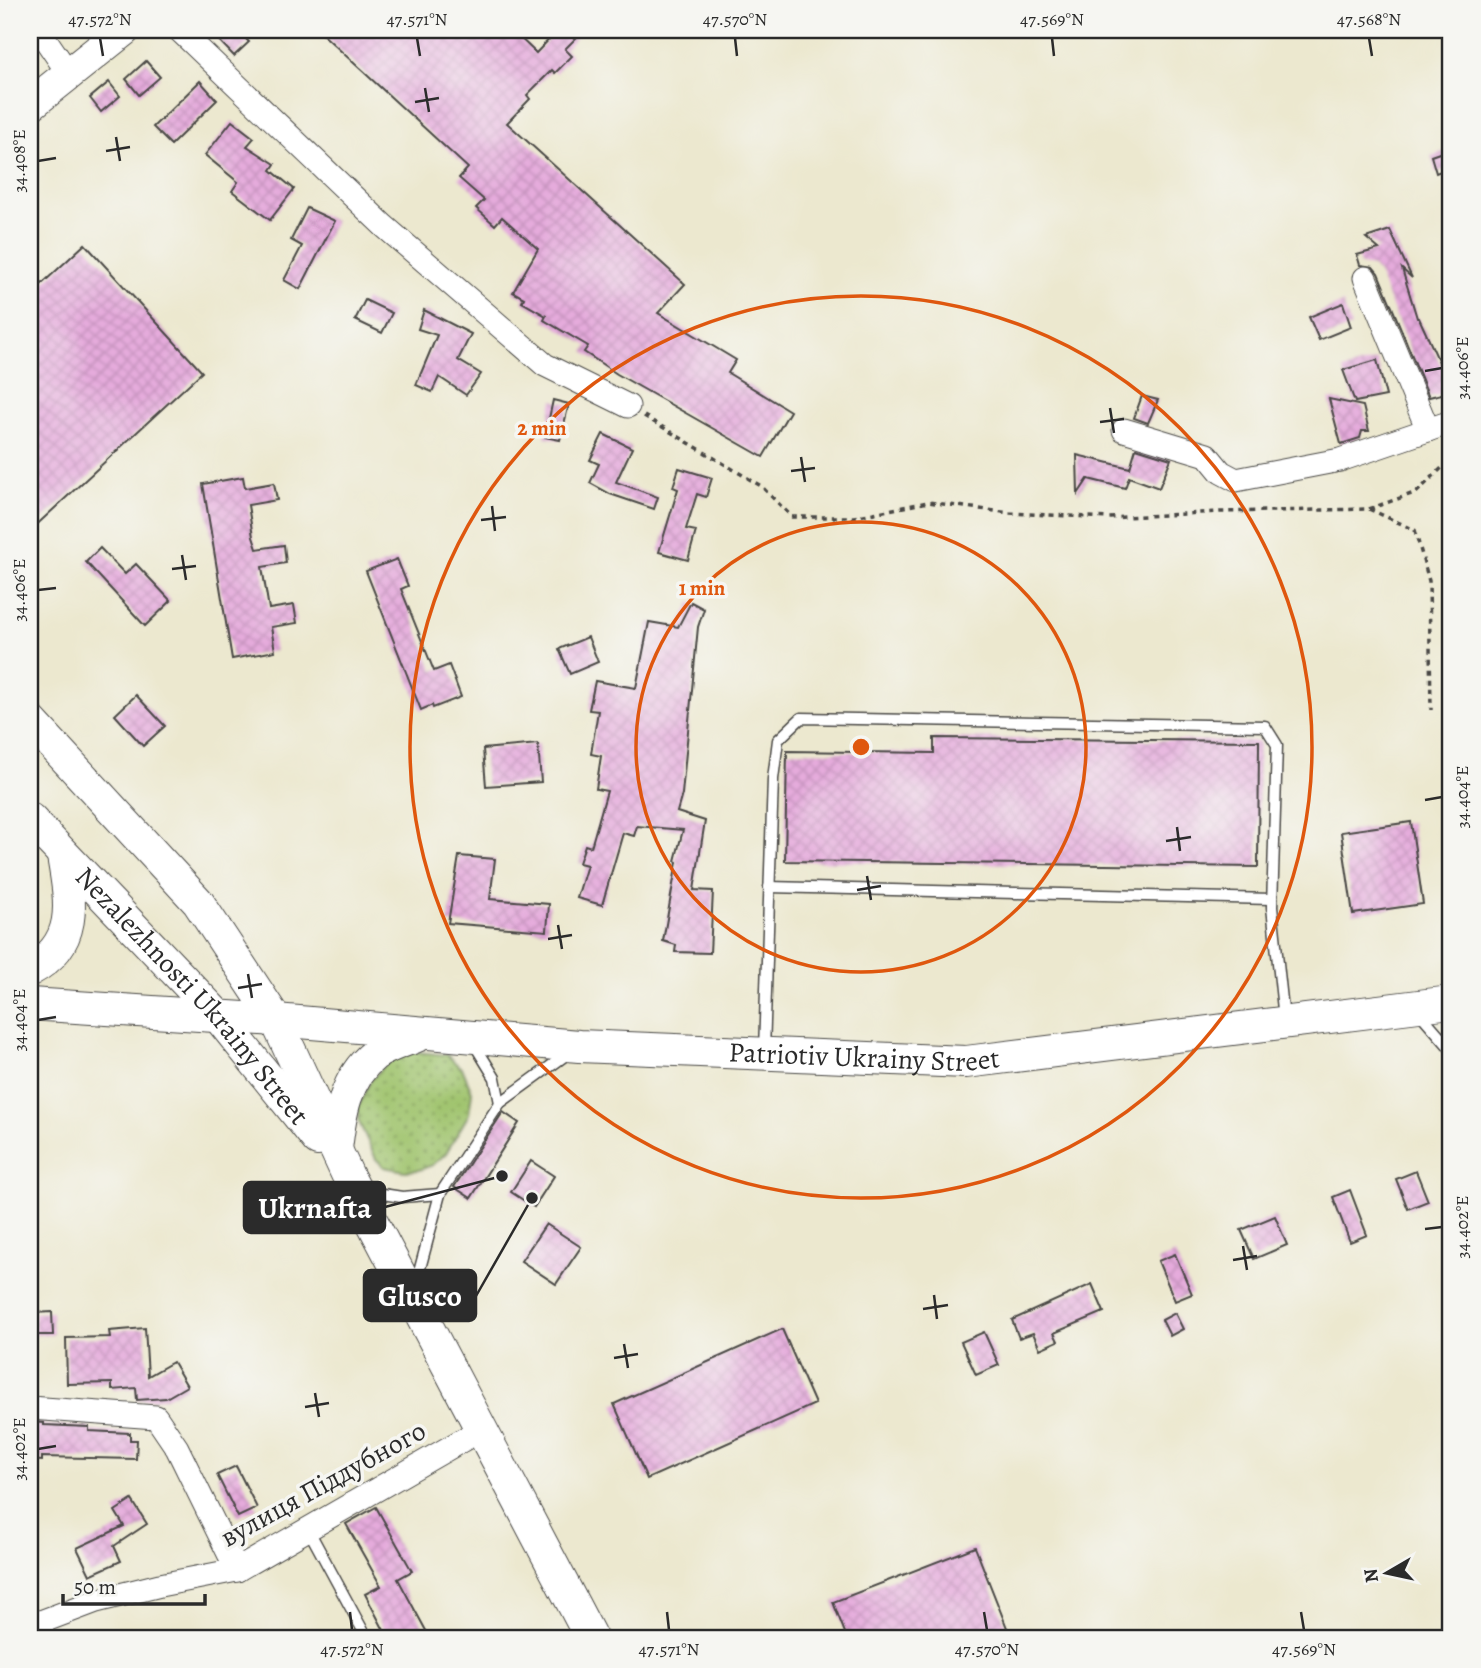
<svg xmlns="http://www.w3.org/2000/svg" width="1481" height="1668" font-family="Alegreya,serif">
	<defs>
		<pattern id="grass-dots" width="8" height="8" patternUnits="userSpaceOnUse" patternTransform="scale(1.75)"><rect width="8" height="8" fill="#a0c46e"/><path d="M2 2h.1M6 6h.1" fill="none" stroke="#839f5b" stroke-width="1.8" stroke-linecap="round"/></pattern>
		<pattern id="building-cross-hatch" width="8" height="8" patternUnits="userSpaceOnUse" patternTransform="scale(1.75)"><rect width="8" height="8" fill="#e5abdc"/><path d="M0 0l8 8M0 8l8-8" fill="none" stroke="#c593bd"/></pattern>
	</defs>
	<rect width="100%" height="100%" fill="#f6f6f2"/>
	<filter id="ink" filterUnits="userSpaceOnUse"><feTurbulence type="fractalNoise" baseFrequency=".0143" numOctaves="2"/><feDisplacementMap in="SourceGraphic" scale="14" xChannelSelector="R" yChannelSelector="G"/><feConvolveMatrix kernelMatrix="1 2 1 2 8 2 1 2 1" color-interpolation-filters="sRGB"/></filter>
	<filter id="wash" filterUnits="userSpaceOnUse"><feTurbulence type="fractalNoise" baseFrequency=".00686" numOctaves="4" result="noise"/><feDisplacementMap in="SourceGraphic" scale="28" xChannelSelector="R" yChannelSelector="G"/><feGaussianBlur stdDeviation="1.57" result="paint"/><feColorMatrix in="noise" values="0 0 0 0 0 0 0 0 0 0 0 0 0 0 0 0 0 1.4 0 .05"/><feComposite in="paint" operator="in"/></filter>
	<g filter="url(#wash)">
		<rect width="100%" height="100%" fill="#ece8cf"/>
		<path fill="url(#grass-dots)" stroke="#66784c" stroke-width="2" d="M406,1051L447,1055L463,1070L472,1092L469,1114L446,1153L433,1165L419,1170L405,1171L384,1167L376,1159L358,1120V1107L371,1080L385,1065Z"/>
		<g id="blocks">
			<g fill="url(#building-cross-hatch)">
				<path d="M209,30H237L249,42L234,56Z"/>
				<path d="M318,30H512L536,53L558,30H584L565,49L572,56L555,73L552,70L527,95L530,99L507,123L685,284L658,313L736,360L728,373L790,411L763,457L617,374L584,352L588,346L544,320L546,316L522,302L524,298L513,292L538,249L502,217L495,225L476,208L484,200L459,178L468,168Z"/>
				<path d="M146,61L160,77L139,95L126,79Z"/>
				<path d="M200,81L217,100L171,145L153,127Z"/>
				<path d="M109,82L120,96L101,112L90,98Z"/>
				<path d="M232,121L254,138L247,146L275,164L271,170L294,189L270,220L232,191L238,182L205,155Z"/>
				<path d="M1451,149V167L1436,173L1431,156Z"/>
				<path d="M307,208L335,221L300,289L284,280L302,246L291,240Z"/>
				<path d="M1390,230L1412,278L1402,269L1417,318H1419L1440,364H1442L1450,392L1429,397L1378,273L1373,267L1360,265L1357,255L1379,249L1366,238Z"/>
				<path d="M85,244L202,372L30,531V295Z"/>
				<path d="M365,300L392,313L382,333L355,320Z"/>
				<path d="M1343,303L1351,327L1319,340L1309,317Z"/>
				<path d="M424,310L471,334L458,360L481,374L466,395L439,377L432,392L416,385L437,335L418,329Z"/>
				<path d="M1377,360L1386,396L1355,402L1343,370Z"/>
				<path d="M1142,396L1158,400L1148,423L1134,418Z"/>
				<path d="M1329,399L1363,406L1369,431H1362L1360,438L1341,444Z"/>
				<path d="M553,400L569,404L560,440L545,437Z"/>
				<path d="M603,434L632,448L616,482L658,497L654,509L610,494L590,483L599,464L590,460Z"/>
				<path d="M1136,448L1171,459L1159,488L1129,477L1125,488L1088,479L1078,494L1077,455L1130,468Z"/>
				<path d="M679,468L712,478L706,497L697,494L686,529L696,531L688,560L659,552L678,489L673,487Z"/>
				<path d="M243,477L245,488L274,483L277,500L248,505L253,537L257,549L284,545L286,563L262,567L269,609L294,605L297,623L271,627L275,651L232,659L203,484Z"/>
				<path d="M100,548L125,574L136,564L171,601L145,626L86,562Z"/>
				<path d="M397,559L408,586L401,589L434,671L449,665L461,697L433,708L432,705L421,710L366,571Z"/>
				<path d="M691,602L704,609L698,627L682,794L677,812L705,821L694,890L713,891L710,953L675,952L676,945L663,941L677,862L675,861L683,830L637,826L634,836L623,833L602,905L577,898L587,865L579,863L585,845L591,847L607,791L596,789L601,756L591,754L598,711L589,710L595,681L636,688L649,622L678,627Z"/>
				<path d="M588,637L598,662L570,674L559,649Z"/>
				<path d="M136,695L165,726L143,746L115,715Z"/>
				<path d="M934,738L1259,741L1258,867L785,861L787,751L934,753Z"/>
				<path d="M538,744L541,782L486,786L483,749Z"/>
				<path d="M1411,822L1423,904L1353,914L1341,832Z"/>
				<path d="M459,856L495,859L490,899L549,904L547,931L448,923Z"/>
				<path d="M503,1112L519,1123L471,1198L454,1187Z"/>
				<path d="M531,1161L554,1176L534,1207L511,1192Z"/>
				<path d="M1416,1171L1428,1201L1408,1209L1396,1179Z"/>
				<path d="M1350,1190L1367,1235L1350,1242L1333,1197Z"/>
				<path d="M1275,1216L1287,1245L1254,1259L1241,1230Z"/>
				<path d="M546,1224L581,1247L556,1284L521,1261Z"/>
				<path d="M1175,1254L1192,1294L1175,1301L1158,1261Z"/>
				<path d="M1092,1284L1104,1312L1054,1333L1058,1341L1040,1349L1033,1333L1019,1338L1012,1320Z"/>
				<path d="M52,1312L53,1335H35L34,1313Z"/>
				<path d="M1175,1313L1183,1329L1170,1336L1162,1320Z"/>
				<path d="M145,1328L148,1376L173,1362L187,1386L166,1398L137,1400L136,1388L112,1390V1383L67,1384L66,1338L110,1337L109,1331Z"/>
				<path d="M782,1329L815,1404L647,1479L614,1404Z"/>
				<path d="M984,1332L999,1365L976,1375L961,1342Z"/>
				<path d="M30,1422L44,1423V1425L89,1427V1431L130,1433V1440H137L136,1459L42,1457V1461L30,1460Z"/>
				<path d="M236,1466L257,1508L238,1517L217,1475Z"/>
				<path d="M132,1500L147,1524L114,1546L121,1561L90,1575L77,1548L124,1526L115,1511Z"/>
				<path d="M376,1507L412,1571L398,1579L430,1638H388L365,1594L381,1586L346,1524Z"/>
				<path d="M975,1547L1011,1638H847L833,1602Z"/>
			</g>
		</g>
	</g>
	<g filter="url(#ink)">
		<use href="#blocks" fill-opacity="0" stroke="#484744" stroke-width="2"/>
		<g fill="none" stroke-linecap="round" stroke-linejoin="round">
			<g stroke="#484744" stroke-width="13">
				<g id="lane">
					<path d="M769,887L1272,899"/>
					<path d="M1419,1012L1451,1049"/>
					<path d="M473,1042L495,1078L500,1103"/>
					<path d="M764,1051L773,779L778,740L801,718L1265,726L1277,745L1272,907L1284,1019"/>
					<path d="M363,1191L402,1197L440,1194"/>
					<path d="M415,1287L440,1194L500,1103L570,1052"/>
					<path d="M308,1529L367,1638"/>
				</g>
			</g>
			<g stroke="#484744" stroke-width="25">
				<g id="street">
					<path d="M39,30L69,74"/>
					<path d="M179,30L384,226L545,365L628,406"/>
					<path d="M1365,278L1428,430"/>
					<path d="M1124,430L1207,455L1221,472L1236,480L1340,460L1451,422"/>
					<path d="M30,1408L156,1417L177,1448L237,1570"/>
					<path d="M30,1626L96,1601L160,1585L237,1570L480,1430"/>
				</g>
			</g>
			<g stroke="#484744" stroke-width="34">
				<g id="secondary">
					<path d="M30,105L124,30"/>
					<path d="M30,720L198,902L276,1020L348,1176L591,1638"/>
					<path id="s1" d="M30,819L218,1016L318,1140"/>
					<path d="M30,970C79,944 71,902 63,856"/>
					<path id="s2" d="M30,1004L276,1020L579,1046L966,1062L1451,1002"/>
					<path d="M336,1149C340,1115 345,1078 374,1055C386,1046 405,1041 419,1035"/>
				</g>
			</g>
			<g stroke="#484744" stroke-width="3.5" stroke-dasharray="5 5" stroke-linecap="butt">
				<path d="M644,416L761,486L792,517H854L928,502L1010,513L1108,518L1220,512L1369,509L1415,530L1429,581L1431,710"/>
				<path d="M1369,509L1417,492L1451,459"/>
			</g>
			<use href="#lane" stroke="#fff" stroke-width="10"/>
			<use href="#street" stroke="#fff" stroke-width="23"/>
			<use href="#secondary" stroke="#fff" stroke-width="32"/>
		</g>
	</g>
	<path fill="none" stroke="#2b2b2b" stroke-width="2.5" d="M100,38L103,56M417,38L420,56M735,38L737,56M1052,38L1054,56M1369,38L1372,56M425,88L429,112M415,102L439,98M116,137L120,161M106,151L130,147M38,161L56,158M1425,371L1442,368M1110,408L1114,433M1100,422L1124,419M801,457L805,482M791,471L815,468M492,506L495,531M481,520L506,517M182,555L186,580M172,569L196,566M38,590L56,588M1425,800L1442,797M1177,827L1180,851M1166,841L1191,837M867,876L871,900M857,890L881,886M558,925L562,949M548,939L572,935M248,974L252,998M238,988L262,984M38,1020L56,1017M1425,1229L1442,1227M1243,1246L1247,1270M1233,1260L1257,1256M934,1295L937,1319M923,1309L948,1305M624,1344L628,1368M614,1358L638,1354M315,1393L319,1417M305,1407L329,1403M38,1449L56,1446M350,1612L352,1630M667,1612L669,1630M984,1612L987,1630M1301,1612L1304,1630"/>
	<g fill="none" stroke="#df570e" stroke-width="3.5">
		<circle cx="861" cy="747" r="225"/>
		<circle cx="861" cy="747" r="451"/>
	</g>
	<g text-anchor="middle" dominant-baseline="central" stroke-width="7" stroke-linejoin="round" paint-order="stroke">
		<g font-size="28" fill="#2b2b2b" stroke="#f6f6f2">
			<text stroke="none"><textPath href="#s1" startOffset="240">Nezalezhnosti Ukrainy Street</textPath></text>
			<text stroke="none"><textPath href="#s2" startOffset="836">Patriotiv Ukrainy Street</textPath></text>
			<text transform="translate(323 1484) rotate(-29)">вулиця Піддубного</text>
		</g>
	</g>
	<circle cx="861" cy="747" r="10" fill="#df570e" stroke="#f6f6f2" stroke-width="3.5"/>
	<g font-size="21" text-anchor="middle" font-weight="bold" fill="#df570e" stroke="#f6f6f2" stroke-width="7" stroke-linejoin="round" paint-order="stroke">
		<text x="542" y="435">2 min</text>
		<text x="702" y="595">1 min</text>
	</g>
	<path fill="none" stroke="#2b2b2b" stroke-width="2.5" d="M502 1176L385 1207M532 1198L476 1296"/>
	<g fill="#2b2b2b" stroke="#f6f6f2" stroke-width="2.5">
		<circle cx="502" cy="1176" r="7"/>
		<circle cx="532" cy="1198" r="7"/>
	</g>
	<g fill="#2b2b2b" stroke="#2b2b2b" stroke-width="2.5">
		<rect x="244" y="1182" width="141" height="51" rx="7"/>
		<rect x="364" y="1270" width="112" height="51" rx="7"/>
	</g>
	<g font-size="30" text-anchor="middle" font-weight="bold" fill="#fff">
		<text x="315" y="1218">Ukrnafta</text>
		<text x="420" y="1306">Glusco</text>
	</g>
	<rect width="1481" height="1668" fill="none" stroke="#f6f6f2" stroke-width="77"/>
	<g transform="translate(1387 1573) rotate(261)" stroke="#f6f6f2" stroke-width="5" paint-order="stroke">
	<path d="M0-5L12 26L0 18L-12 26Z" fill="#2b2b2b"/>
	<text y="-10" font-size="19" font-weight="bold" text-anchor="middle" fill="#2b2b2b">N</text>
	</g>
	<path d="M63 1594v10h142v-10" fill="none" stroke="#2b2b2b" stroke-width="3.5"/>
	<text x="74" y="1594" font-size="21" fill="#2b2b2b" stroke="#f6f6f2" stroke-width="5" paint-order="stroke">50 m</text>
	<rect x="38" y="38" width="1404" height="1592" fill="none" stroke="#2b2b2b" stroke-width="2.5"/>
	<g font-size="18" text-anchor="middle" fill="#2b2b2b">
		<text x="100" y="25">47.572°N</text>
		<text x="417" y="25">47.571°N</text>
		<text x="735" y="25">47.570°N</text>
		<text x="1052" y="25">47.569°N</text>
		<text x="1369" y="25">47.568°N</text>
		<text transform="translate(19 161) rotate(-90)" y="6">34.408°E</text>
		<text transform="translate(1462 368) rotate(-90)" y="6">34.406°E</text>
		<text transform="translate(19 590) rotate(-90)" y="6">34.406°E</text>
		<text transform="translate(1462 797) rotate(-90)" y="6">34.404°E</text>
		<text transform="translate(19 1020) rotate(-90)" y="6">34.404°E</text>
		<text transform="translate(1462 1227) rotate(-90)" y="6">34.402°E</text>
		<text transform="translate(19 1449) rotate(-90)" y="6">34.402°E</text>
		<text x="352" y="1655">47.572°N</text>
		<text x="669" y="1655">47.571°N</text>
		<text x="987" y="1655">47.570°N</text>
		<text x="1304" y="1655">47.569°N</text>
	</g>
</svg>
